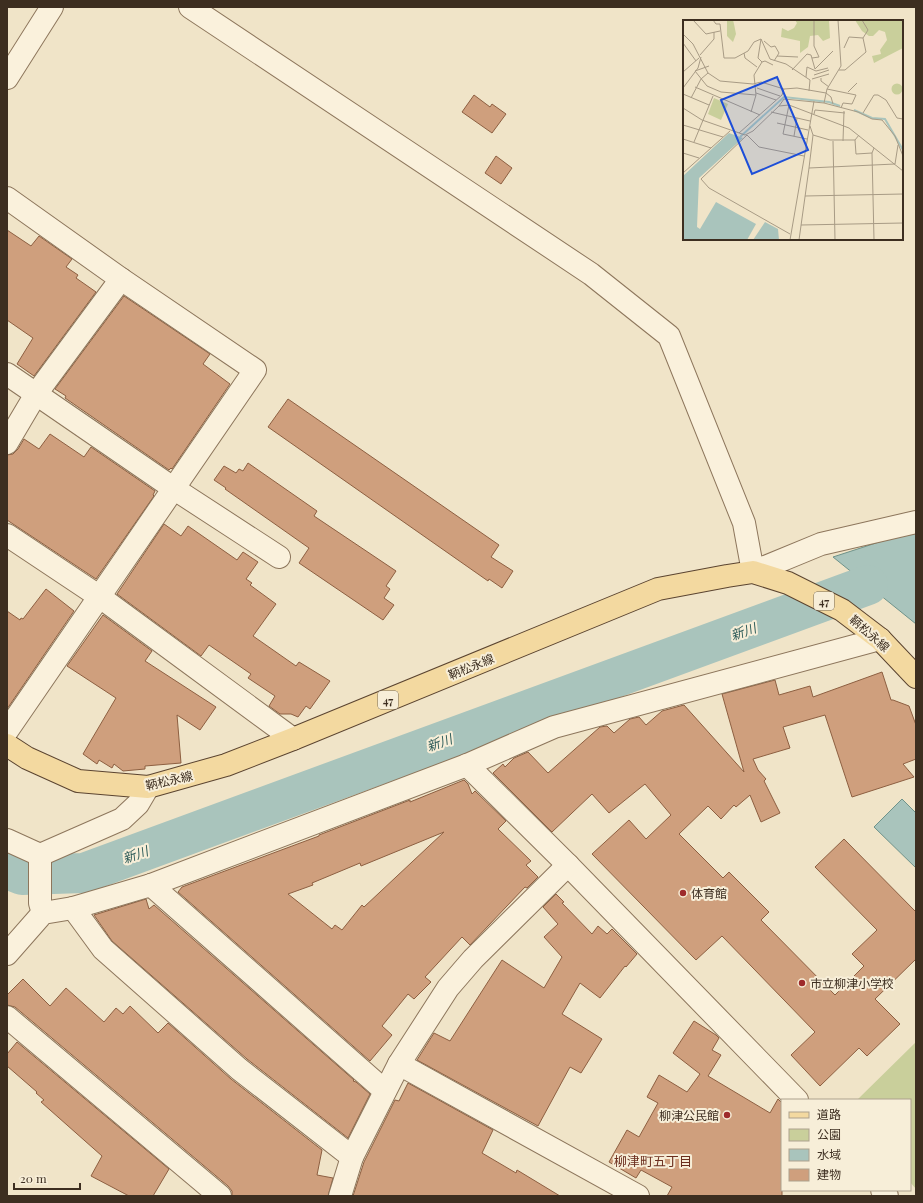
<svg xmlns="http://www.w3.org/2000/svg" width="923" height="1203" font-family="'Playfair Display','Noto Sans JP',serif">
	<rect width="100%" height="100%" fill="#f0e4c8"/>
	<path fill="#c9cf9b" d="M916,1042V1189L910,1182V1100H857Z"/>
	<g fill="#a9c4bc" stroke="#6f938a">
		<path d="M916,530V624L833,557Z"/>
		<path d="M902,799L916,813V868L874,827Z"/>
	</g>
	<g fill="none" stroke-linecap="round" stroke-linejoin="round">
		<path stroke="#a9c4bc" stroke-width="40" d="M7,869L22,875L84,873L868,585"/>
	</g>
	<g fill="#cf9f7d" stroke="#8d5f41" fill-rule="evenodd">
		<path d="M474,95L490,107L492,104L506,114L492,133L462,112Z"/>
		<path d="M496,156L512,168L501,184L485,173Z"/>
		<path d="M7,230L31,246L39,236L72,259L66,267L78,275L76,278L96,292L34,376L17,364L33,338L7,320Z"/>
		<path d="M124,296L210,354L203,364L230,384L172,469L171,468L169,470L65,398L66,396L55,389Z"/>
		<path d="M288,399L499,545L491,557L513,571L502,588L489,579L488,581L268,427Z"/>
		<path d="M50,434L84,457L91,447L155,491L153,495L154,496L96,579L7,520V455L13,454L18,449L24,439L39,449Z"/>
		<path d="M248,463L317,511L314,516L396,571L386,586L390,589L384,598L394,605L383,620L299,563L309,548L225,489L226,488L214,480L224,466L236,473L239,469L243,471Z"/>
		<path d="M164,524L181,536L188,526L237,560L243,552L258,562L246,579L252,583L250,585L276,604L253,636L296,666L299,662L330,681L310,709L306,706L298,717L291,714H280L269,706L275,696L248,678L251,674L209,645L201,656L117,594Z"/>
		<path d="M46,589L74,611L7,709V611L20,620L21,618L23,619Z"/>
		<path d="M103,615L152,651L145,661L216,707L200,730L177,715L181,763L145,766V769L123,771L114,764L112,768L99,760L97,764L83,754L116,698L67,666Z"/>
		<path d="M882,672L891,700H893L909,706L916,725V759L903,764L914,777L852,797L825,715L783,727L790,748L753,759L758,770L766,779L764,781L780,813L761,822L750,795L736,807L734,805L721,819L708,806L679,834L723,878L729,872L769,912L761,920L835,995L864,966L852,954L877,930L815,867L844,839L916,912V959L875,999L900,1024L867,1056L859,1048L820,1086L791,1055L815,1032L722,936L696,960L592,854L629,820L646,839L671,815L645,784L609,813L592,794L552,832L493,773L503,764L505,767L514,758L528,752L548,773L600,727L607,726L614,733L630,719L639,717L646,725L662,711L684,705L744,772L722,694L775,680L779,695L810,686L813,697Z"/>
		<path d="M464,780L468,784L472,794L475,791L506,821L498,829L531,861L526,865L538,877L527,888L525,887L470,945L462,937L425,977L431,982L414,999L408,994L382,1026L392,1035L370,1061L178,892L182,887L319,836V835L410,800V802ZM444,832L364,907L362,905L342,930L335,925L332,929L288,894L313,885L312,883L360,863L361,866Z"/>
		<path d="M556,894L564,902L562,903L592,934L598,926L607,934L612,929L637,954L626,967L625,966L600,998L580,983L562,1014L602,1039L581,1073L570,1067L538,1126L417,1060L434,1033L450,1041L502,960L544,988L562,957L544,937L558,924L543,907Z"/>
		<path d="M146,899L149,909L154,905L354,1080L353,1081L356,1082L370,1094L348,1138L247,1059L112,941L94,915Z"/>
		<path d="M23,979L50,1006L66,988L104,1022L116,1008L123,1014L130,1006L158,1033L168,1023L231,1079L322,1150L317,1175L333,1178L328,1196H232V1191L228,1186L15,1007L7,1005V995Z"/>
		<path d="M694,1021L716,1035L719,1038L712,1050L721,1055L708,1076L770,1113L778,1099L782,1103V1196H667L672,1187L641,1170L636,1178L609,1162L627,1130L639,1137L658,1103L647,1097L659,1075L687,1092L700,1074L673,1053Z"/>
		<path d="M17,1042L169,1169L153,1196H129L91,1176L102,1156L41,1102L44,1100L36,1093L37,1092L7,1066V1054Z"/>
		<path d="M408,1083L493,1130L482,1153L516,1173L517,1170L560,1196H353L364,1162L395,1100L399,1101Z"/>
	</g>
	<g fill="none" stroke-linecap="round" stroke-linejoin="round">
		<g stroke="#8d765c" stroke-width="24">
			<g id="street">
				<path d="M190,7L591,274L669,336L744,523L753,572L821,544L916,522"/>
				<path d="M7,78L52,7"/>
				<path d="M7,198L121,279L255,370C172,490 90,611 7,731"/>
				<path d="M7,374L173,488L279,557"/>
				<path d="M7,443L36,394L121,279"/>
				<path d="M7,535L100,597L293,739"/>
				<path d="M467,765L568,865L797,1100"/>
				<path d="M7,840L40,855L122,819L138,804L148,787"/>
				<path d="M40,855V903L43,913"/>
				<path d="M151,885L385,1091"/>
				<path d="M73,908L103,949L239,1069L352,1157"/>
				<path d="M7,954L43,913L73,908L151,885L467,765L554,727L880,639"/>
				<path d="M7,1017L220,1196"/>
				<path d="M399,1064L638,1196"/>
				<path d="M882,1190L887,1196"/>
				<path d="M340,1196L352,1157L399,1064L448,988L473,959L568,865"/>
			</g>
		</g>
		<g stroke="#5b4430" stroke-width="24">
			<path id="primary" d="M7,745L27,758L78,781L148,787L226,765L293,739L658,589L727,576L753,572L788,583L842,610L880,639L916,677"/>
		</g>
		<use href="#street" stroke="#faf1dc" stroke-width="22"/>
		<use href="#primary" stroke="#f3d9a0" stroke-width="22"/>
	</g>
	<g fill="#9e2a2b" stroke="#f7eed8" stroke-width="1.5">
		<circle cx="683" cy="893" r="4"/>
		<circle cx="802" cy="983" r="4"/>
		<circle cx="727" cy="1115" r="4"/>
	</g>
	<g text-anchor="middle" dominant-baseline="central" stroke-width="4" stroke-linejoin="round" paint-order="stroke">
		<g fill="#f7eed8" stroke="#756857" stroke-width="1">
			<rect x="814" y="592" width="20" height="18" rx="3"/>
			<rect x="378" y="691" width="20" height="18" rx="3"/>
		</g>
		<g font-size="11" font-weight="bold" fill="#3d2e20">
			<text x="824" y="601">47</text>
			<text x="388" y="700">47</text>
		</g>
		<g font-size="12" fill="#3d2e20" stroke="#f7eed8">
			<text transform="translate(870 633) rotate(41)">鞆松永線</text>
			<text transform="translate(471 666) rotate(-22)">鞆松永線</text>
			<text transform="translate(169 780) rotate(-13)">鞆松永線</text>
		</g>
		<g font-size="12" fill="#3d2e20" stroke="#f7eed8" text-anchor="start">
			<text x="691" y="893">体育館</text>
			<text x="810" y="983">市立柳津小学校</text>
			<text x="719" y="1115" text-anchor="end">柳津公民館</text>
		</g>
		<g font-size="13" font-style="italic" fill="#2f5d5a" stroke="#f7eed8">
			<text transform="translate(743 631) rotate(-20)">新川</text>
			<text transform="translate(439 742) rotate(-20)">新川</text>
			<text transform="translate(135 854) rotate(-20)">新川</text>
		</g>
		<g font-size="13" fill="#6b2e1e" stroke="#f7eed8">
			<text x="653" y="1160">柳津町五丁目</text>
		</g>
	</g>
	<g transform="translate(683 20)">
		<rect width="220" height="220" fill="#f0e4c8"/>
		<path d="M44,0H50L51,4L53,14L50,22L44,16ZM112,0H146L147,18L140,21L135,15L127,16L125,27L117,33V21L98,17L99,8L105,11L111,8L114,3ZM172,0H220V28L191,43L189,36L198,34L197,30L204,20L202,12L196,10L190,16H186L179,11ZM208.5 69a5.5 5.5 0 1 1 11 0a5.5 5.5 0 1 1-11 0ZM31,78L45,84L38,100L25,94Z" fill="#c9cf9b"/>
		<path d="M46,113L60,118L16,158L14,207L17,209L33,182L73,204L64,220H0V156ZM82,202L95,209L96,220H70Z" fill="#a9c4bc"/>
		<path fill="none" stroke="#a9c4bc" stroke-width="2" d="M171,90L189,98L202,99L220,130M57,117L101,77L146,82L157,86"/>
		<path fill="none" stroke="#a89b85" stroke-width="1" d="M10,0L23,14L37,11M30,0L33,4H37L41,38H52L65,31L71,22L78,19M179,0L185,10L180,18M0,14L10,24L25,53L37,61L70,64L78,62L101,69L114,68L143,73L148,77L150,84M78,19L87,39L103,44L127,60L126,71M81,21L88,27L92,26L96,33L91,41M0,23L13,41M161,28L166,17L180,18M61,33L62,38L74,47M17,35L31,19V12M94,36L115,37M129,38L136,37L131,26V0M79,42L82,41L90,45M26,46L12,51L24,66L38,72L73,75M132,49L150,31M109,50L124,34L128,35L132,49M156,50H162L183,32L180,18M0,52L16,38M131,55L146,50M123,57L124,47L133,51L145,48M138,58V61L146,67M129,59L146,54M12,67L77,95M0,68L15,48L18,37M74,68L97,76M144,69L173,75L169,84L160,83L158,88M165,72L174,63M73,73L93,80M0,74L26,85M8,78L18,59L25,53M141,83L144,69L158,46L155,0M106,85L100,114L124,119M96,86L101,79L141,83L175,92L189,99L199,100L212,116L220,136M0,88L19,100L62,115L70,111L96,86L106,85L166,108L220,151M68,92L73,75L71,55L79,42L75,38L78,19M88,92L127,101M180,93L191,75H195L203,80L214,98L220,99M131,94L132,90L162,93M94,103L125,110M0,105L40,117M56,113L99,75L101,69M130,115L147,120H172M176,115L172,120L173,134L189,133M111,116L114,98M0,119L28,128M150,121L152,220M160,121L161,91M11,122L30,76M0,133L16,138M126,148L212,144L215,125M0,153L47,111M122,176L220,174M118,205L220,203M107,214L26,168L18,159L64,115L76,127L121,136M107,220L131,81M116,220L126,148L130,115L127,106M191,220L189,133L191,128"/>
		<path fill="#1d4ed8" fill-opacity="0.15" stroke="#1d4ed8" stroke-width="2" d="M94,57L125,130L69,154L38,80Z"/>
		<rect width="220" height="220" fill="none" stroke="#3d2e20" stroke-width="2"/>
	</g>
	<rect width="923" height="1203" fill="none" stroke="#3d2e20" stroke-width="16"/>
	<rect x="781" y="1099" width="130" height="92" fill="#f7eed8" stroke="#ada18e"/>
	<rect x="789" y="1112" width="20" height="6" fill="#f3d9a0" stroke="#ada18e"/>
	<text x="817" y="1119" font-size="12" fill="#3d2e20">道路</text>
	<rect x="789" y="1129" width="20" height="12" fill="#c9cf9b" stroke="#ada18e"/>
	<text x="817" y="1139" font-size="12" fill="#3d2e20">公園</text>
	<rect x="789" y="1149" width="20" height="12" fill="#a9c4bc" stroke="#ada18e"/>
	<text x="817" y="1159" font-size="12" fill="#3d2e20">水域</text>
	<rect x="789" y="1169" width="20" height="12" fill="#cf9f7d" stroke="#ada18e"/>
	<text x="817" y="1179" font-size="12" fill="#3d2e20">建物</text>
	<path d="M14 1183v6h66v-6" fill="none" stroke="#3d2e20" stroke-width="2"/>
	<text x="20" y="1183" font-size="12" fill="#3d2e20" stroke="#f7eed8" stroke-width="3" paint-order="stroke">20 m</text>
</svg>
